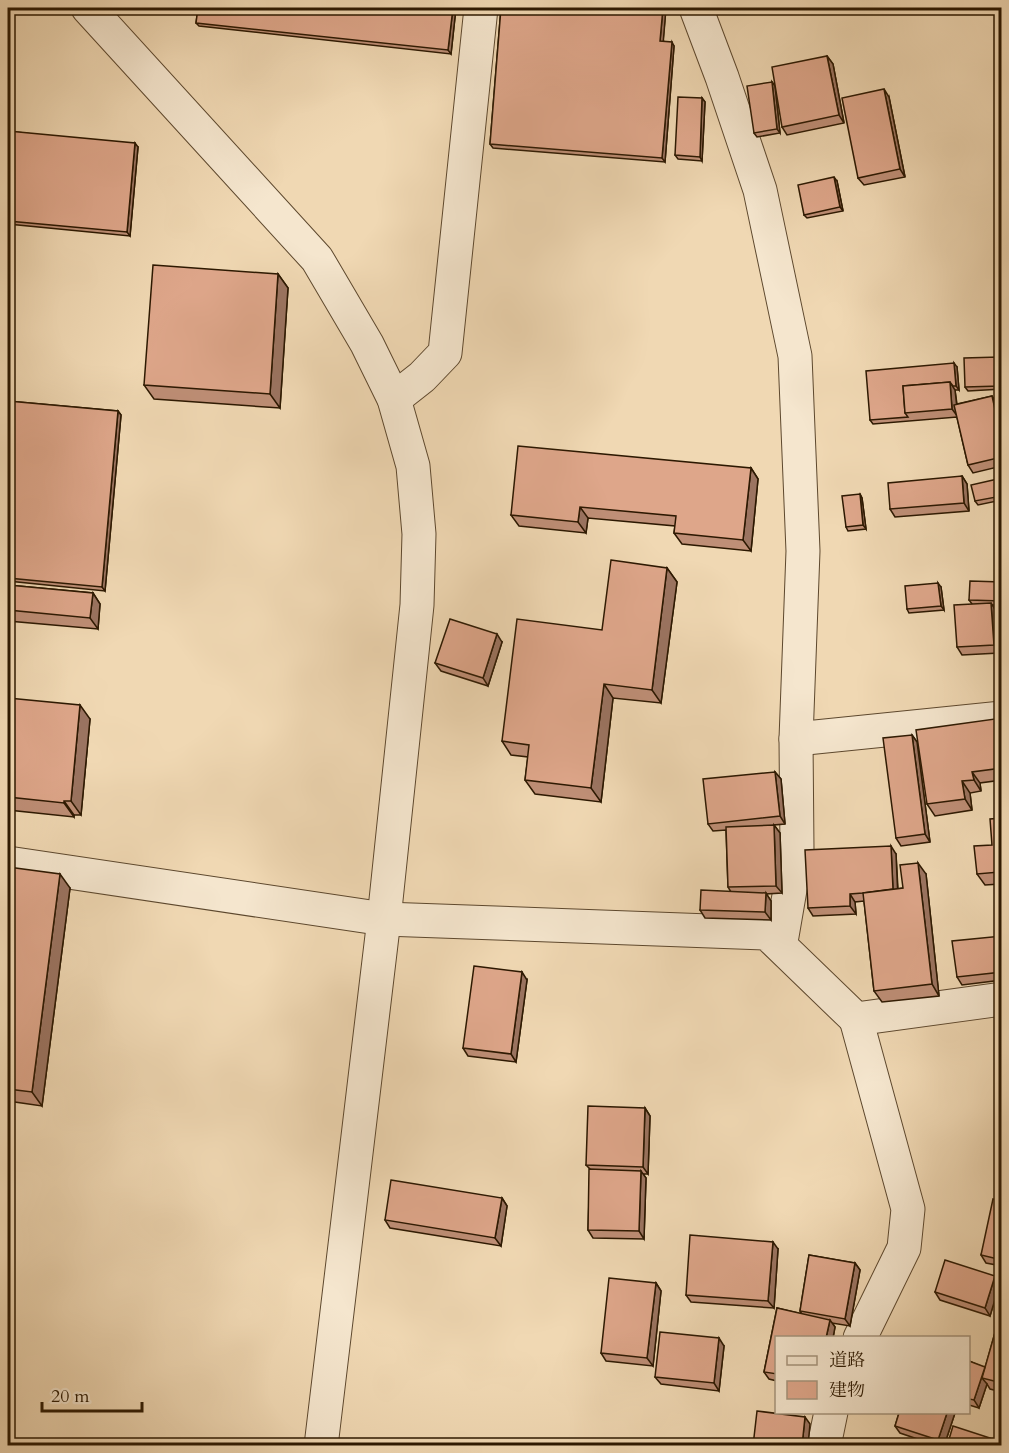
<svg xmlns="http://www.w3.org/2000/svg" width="1009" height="1453" font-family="Cardo,'Noto Serif JP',serif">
	<rect width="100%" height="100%" fill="#f0d8b3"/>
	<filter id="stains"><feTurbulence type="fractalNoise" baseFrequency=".00333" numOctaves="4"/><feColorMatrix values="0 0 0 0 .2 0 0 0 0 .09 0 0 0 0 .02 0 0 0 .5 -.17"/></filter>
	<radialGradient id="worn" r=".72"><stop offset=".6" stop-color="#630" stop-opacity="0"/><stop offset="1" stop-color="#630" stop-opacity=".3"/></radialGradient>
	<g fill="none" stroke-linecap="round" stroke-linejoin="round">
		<g stroke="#5d482e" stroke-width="35">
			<g id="minor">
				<path d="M696,8L722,77L760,190L795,356L803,551L796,739L797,849L782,936L778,943"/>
				<path d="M394,399L422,377L445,353L481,8"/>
				<path d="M796,739L1002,718"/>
				<path d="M8,863L384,919L767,933L856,1019L1002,999"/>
				<path d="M856,1019L908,1209L904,1248L860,1338"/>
				<path d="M824,1446L831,1412"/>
			</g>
		</g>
		<g stroke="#5d482e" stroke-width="35">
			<path id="tertiary" d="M88,8L317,259L367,344L394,399L413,466L419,534L417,605L384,919L321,1446"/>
		</g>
		<use href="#minor" stroke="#f5e6ce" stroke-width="33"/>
		<use href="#tertiary" stroke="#f5e6ce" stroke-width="33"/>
	</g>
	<g fill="#bf8f77" stroke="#2c1801" stroke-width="1.5">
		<path d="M198,8H456L451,54L199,26L196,23Z"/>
		<path d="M501,8H666L663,41L674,46L665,162L493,148L490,144Z"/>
		<path d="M827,56L833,64L844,123L787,135L782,127Z"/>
		<path d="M772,82L775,86L780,133L757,137L754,133Z"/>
		<path d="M889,97L905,177L864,185L858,178Z"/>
		<path d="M702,98L705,102L702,161L678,159L675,155Z"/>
		<path d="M8,131L138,147L130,236L8,224Z"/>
		<path d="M837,181L843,211L807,218L804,215Z"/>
		<path d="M278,274L288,288L280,408L154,399L144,385Z"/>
		<path d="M999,357L1002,361V389L968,391L965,387Z"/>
		<path d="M957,367L959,390H955L957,404L992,396L994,400L1002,398V466L973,473L968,465L957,417L873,424L870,420Z"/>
		<path d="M8,401L118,411L121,415L105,591L8,581Z"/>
		<path d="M751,468L758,479L751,551L682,544L674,533L675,526L588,518L586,533L519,526L511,515Z"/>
		<path d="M962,476L967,484L969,511L895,517L890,509Z"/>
		<path d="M1002,478V500L978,505L975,501Z"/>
		<path d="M860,494L862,498L866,529L848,531L846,527Z"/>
		<path d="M667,568L677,582L661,703L613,698L601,802L535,794L525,780L528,757L511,755L502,741L602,630Z"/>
		<path d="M1002,582V605H992L996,611L999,653L962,655L957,647L972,604L969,600Z"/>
		<path d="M8,585L93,593L100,604L98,629L8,621Z"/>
		<path d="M941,587L944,610L909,613L907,609Z"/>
		<path d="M502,642L488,686L441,671L435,663Z"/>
		<path d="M8,698L90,719L81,815H74V817L8,810Z"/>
		<path d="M1002,718V780L980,783L981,791L970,793L972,810L935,816L927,804Z"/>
		<path d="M912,735L917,742L930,842L901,846L896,838Z"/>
		<path d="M775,772L781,779L785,824L774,825L780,833L782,893L766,894L771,901V920L705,918L700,910L731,892L728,887L726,830L713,831L708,824Z"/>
		<path d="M1002,818L1000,884L985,885L977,874L992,845Z"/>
		<path d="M896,854L898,889L903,888L926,874L939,996L882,1002L874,991L864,901L855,902L856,914L813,916L808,908Z"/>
		<path d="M8,867L70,888L42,1106L8,1101Z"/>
		<path d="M1002,936V980L962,985L957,977Z"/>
		<path d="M527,980L516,1062L468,1056L463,1048Z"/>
		<path d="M645,1108L650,1116L648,1174H643L646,1178L644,1239L593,1238L588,1230L590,1169L586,1165Z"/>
		<path d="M502,1198L507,1206L501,1246L390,1228L385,1220Z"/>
		<path d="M1002,1201V1266L986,1263L981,1255Z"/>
		<path d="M778,1249L774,1308L691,1302L686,1295Z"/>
		<path d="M809,1255L855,1263L860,1270L850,1326L832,1323L835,1327L833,1338H777V1381L769,1379L764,1372L777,1308L802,1314L800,1311Z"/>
		<path d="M995,1276L1000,1283L990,1316L940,1300L935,1292Z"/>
		<path d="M656,1283L661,1291L653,1366L606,1361L601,1353Z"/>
		<path d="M1002,1308V1392L990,1389L987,1384L979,1408L969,1405V1361L985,1368Z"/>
		<path d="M724,1346L719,1391L661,1384L655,1377Z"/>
		<path d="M899,1413H955L944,1446H938L900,1433L895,1426Z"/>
	</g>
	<g fill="#9b7461" stroke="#2c1801" stroke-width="1.5">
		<path d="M453,8H456L451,54L448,50Z"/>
		<path d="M663,8H666L663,45L660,41Z"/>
		<path d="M672,42L674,46L665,162L662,158Z"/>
		<path d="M827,56L833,64L844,123L839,115Z"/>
		<path d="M772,82L775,86L780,133L777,129Z"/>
		<path d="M884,89L889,97L905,177L900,169Z"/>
		<path d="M702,98L705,102L702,161L700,157Z"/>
		<path d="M135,143L138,147L130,236L127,232Z"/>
		<path d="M834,177L837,181L843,211L840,207Z"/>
		<path d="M278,274L288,288L280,408L270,394Z"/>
		<path d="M999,357L1002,361V387L1000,386Z"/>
		<path d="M954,363L957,367L959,390L956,386Z"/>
		<path d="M950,382L955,390L958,417L952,409Z"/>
		<path d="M992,396L997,404L1002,424V440Z"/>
		<path d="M118,411L121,415L105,591L102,587Z"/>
		<path d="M751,468L758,479L751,551L743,540Z"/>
		<path d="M962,476L967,484L969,511L964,503Z"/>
		<path d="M860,494L862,498L866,529L863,525Z"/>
		<path d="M580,507L588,518L586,533L578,522Z"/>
		<path d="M667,568L677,582L661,703L652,690Z"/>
		<path d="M938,583L941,587L944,610L941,606Z"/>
		<path d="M93,593L100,604L98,629L90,618Z"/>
		<path d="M991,603L996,611L999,653L994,645Z"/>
		<path d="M497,634L502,642L488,686L483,678Z"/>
		<path d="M604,684L613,698L601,802L591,788Z"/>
		<path d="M80,705L90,719L81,815L71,801Z"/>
		<path d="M912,735L917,742L930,842L925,834Z"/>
		<path d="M775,772L781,779L785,824L780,816Z"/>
		<path d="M972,772L980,783L981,791L974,780Z"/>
		<path d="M962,781L970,793L972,810L965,799Z"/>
		<path d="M64,801L74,815V817L64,803Z"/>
		<path d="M774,825L780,833L782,893L776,886Z"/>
		<path d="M891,846L896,854L898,899L893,892Z"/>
		<path d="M918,863L926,874L939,996L932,984Z"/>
		<path d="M60,874L70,888L42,1106L32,1092Z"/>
		<path d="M766,893L771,901V920L765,912Z"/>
		<path d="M850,894L855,902L856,914L850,906Z"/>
		<path d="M522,972L527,980L516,1062L511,1054Z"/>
		<path d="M645,1108L650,1116L648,1174L643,1167Z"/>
		<path d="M641,1171L646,1178L644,1239L639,1231Z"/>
		<path d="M502,1198L507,1206L501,1246L495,1238Z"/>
		<path d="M773,1242L778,1249L774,1308L768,1301Z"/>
		<path d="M855,1263L860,1270L850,1326L845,1319Z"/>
		<path d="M995,1276L1000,1283L990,1316L985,1308Z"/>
		<path d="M656,1283L661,1291L653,1366L647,1358Z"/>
		<path d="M830,1320L835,1327L833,1338H826Z"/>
		<path d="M719,1338L724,1346L719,1391L714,1383Z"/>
		<path d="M985,1367L990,1375L982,1378L987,1384L979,1408L974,1400Z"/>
		<path d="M947,1413H955L944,1446H942L938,1440Z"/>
		<path d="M805,1417L810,1424L808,1446H802Z"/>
		<path d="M993,1439L998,1446H991Z"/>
	</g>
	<g fill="#dea68a" stroke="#2c1801" stroke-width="1.5">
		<path d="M198,8H453L448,50L196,23Z"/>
		<path d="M501,8H663L660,41L672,42L662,158L490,144Z"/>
		<path d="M827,56L839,115L782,127L772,67Z"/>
		<path d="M772,82L777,129L754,133L747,86Z"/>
		<path d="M884,89L900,169L858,178L842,98Z"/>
		<path d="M678,97L702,98L700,157L675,155Z"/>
		<path d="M8,131L135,143L127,232L8,221Z"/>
		<path d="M834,177L840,207L804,215L798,185Z"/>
		<path d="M153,265L278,274L270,394L144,385Z"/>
		<path d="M999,357L1000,386L965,387L964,358Z"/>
		<path d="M954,363L956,386H953L950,382L903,386L905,413L908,417L870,420L866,371Z"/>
		<path d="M950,382L952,409L905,413L903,386Z"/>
		<path d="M992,396L1002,440V457L968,465L954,405Z"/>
		<path d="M1002,398V432L994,400Z"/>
		<path d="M8,401L118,411L102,587L8,578Z"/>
		<path d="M518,446L751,468L743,540L674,533L676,516L580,507L578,522L511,515Z"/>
		<path d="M962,476L964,503L890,509L888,483Z"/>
		<path d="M1002,478V496L975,501L971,485Z"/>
		<path d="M860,494L863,525L846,527L842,496Z"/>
		<path d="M611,560L667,568L652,690L604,684L591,788L525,780L529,745L502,741L517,619L602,630Z"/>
		<path d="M970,581L1002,582V601L969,600Z"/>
		<path d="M938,583L941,606L907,609L905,586Z"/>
		<path d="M8,585L93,593L90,618L8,610Z"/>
		<path d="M991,603L994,645L957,647L954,605Z"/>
		<path d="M450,619L497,634L483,678L435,663Z"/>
		<path d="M8,698L80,705L71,801H64V803L8,797Z"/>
		<path d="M1002,718V768L972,772L974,780L962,781L965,799L927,804L916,730Z"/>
		<path d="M912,735L925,834L896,838L883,738Z"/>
		<path d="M775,772L780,816L708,824L703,779Z"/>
		<path d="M1002,818V905L999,872L977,874L974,846L992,845L990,819Z"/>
		<path d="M774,825L776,886L728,887L726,827Z"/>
		<path d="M891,846L893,889L863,893L850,894V906L808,908L805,850Z"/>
		<path d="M918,863L932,984L874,991L863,893L903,888L900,865Z"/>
		<path d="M8,867L60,874L32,1092L8,1089Z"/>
		<path d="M701,890L766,893L765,912L700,910Z"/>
		<path d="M1002,936V972L957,977L952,941Z"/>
		<path d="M474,966L522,972L511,1054L463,1048Z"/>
		<path d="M588,1106L645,1108L643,1167L586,1165Z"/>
		<path d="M589,1169L641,1171L639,1231L588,1230Z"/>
		<path d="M391,1180L502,1198L495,1238L385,1220Z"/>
		<path d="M993,1199L1002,1201V1260L981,1255Z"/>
		<path d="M690,1235L773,1242L768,1301L686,1295Z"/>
		<path d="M809,1255L855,1263L845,1319L800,1311Z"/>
		<path d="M945,1260L995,1276L985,1308L935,1292Z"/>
		<path d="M609,1278L656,1283L647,1358L601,1353Z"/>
		<path d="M777,1308L830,1320L826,1338H777V1374L764,1372Z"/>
		<path d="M1002,1308V1383L982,1378Z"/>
		<path d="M660,1332L719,1338L714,1383L655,1377Z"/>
		<path d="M969,1361L985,1367L974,1400L969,1399Z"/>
		<path d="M757,1411L805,1417L802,1446H753Z"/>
		<path d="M899,1413H947L938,1440L895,1426Z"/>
		<path d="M953,1426L993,1439L991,1446H947Z"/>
	</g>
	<rect width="1009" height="1453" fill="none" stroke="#f0d8b3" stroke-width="30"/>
	<rect x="9" y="9" width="991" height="1435" fill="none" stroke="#2c1801" stroke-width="3"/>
	<rect x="15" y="15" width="979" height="1423" fill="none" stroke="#2c1801" stroke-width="1.5"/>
	<rect x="775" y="1336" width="195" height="78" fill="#f5e6ce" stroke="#a5947c" stroke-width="1.5"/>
	<rect x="787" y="1356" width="30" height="9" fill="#f5e6ce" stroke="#a5947c" stroke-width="1.5"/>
	<text x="829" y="1366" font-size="18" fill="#2c1801">道路</text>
	<rect x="787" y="1381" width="30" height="18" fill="#dea68a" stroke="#a5947c" stroke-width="1.5"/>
	<text x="829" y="1396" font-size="18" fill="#2c1801">建物</text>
	<path d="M42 1402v9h100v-9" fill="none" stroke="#2c1801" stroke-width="3"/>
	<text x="51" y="1402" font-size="18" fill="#2c1801" stroke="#f5e6ce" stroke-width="4.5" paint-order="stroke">20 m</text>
	<rect width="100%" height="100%" filter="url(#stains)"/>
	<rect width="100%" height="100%" fill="url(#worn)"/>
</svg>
